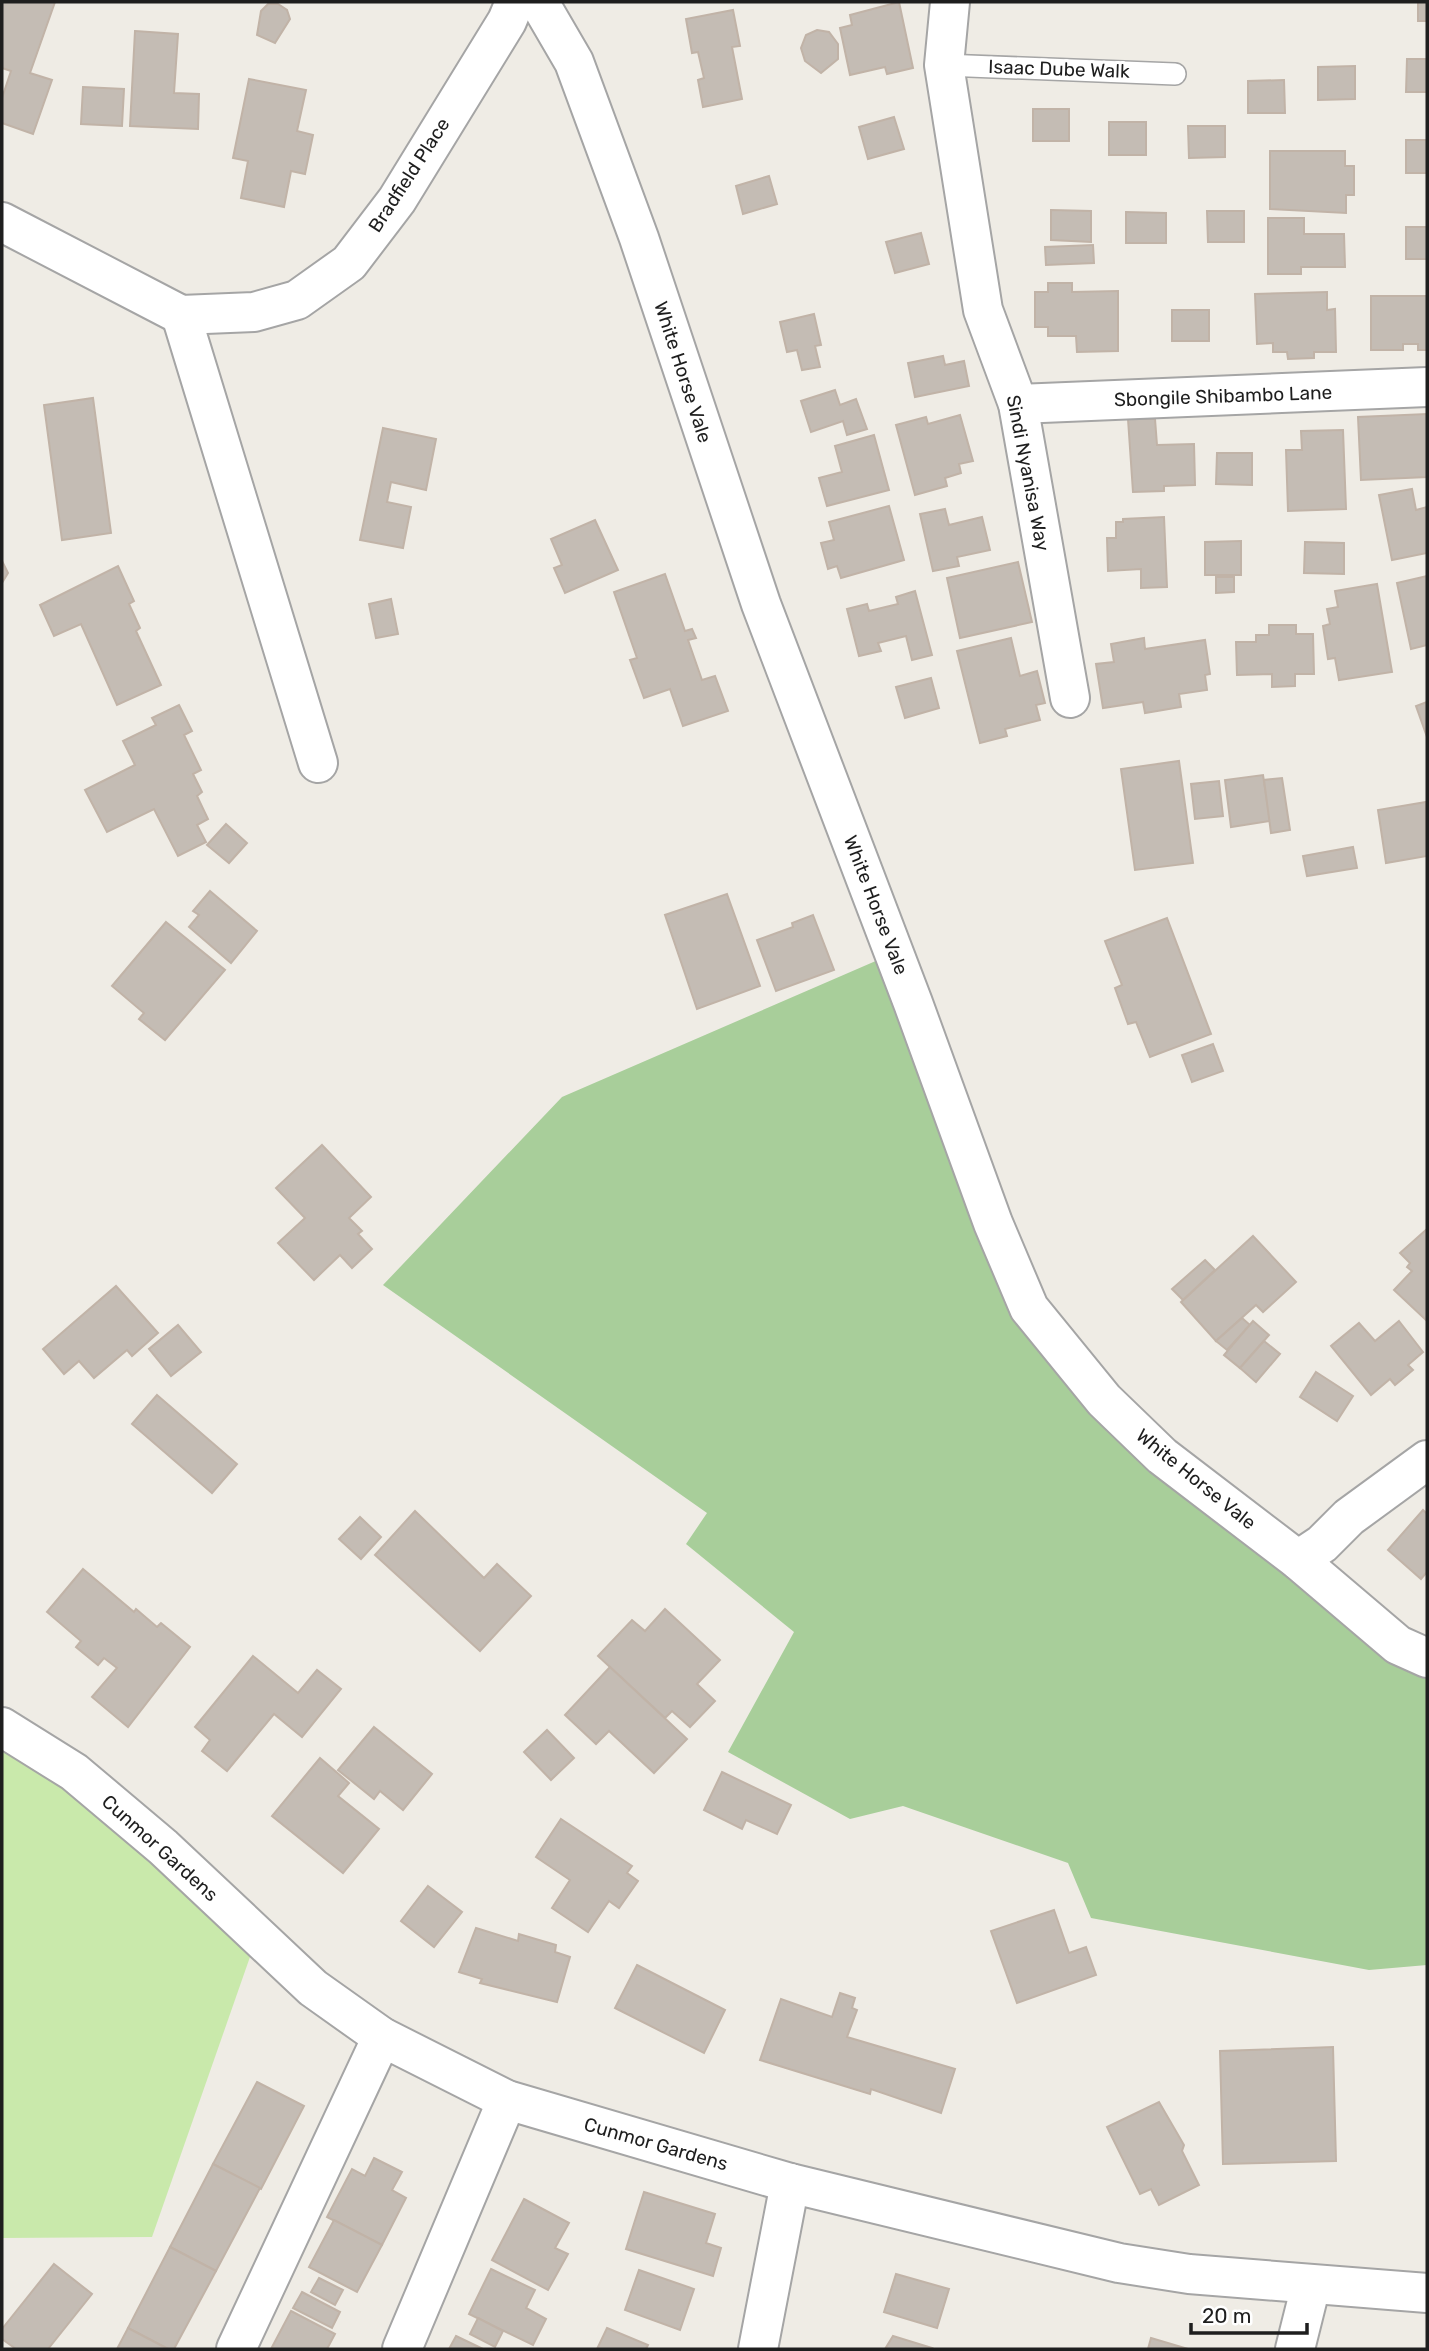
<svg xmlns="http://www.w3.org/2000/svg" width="1429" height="2351" font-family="Rubik,sans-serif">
	<rect width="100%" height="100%" fill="#efece5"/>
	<path fill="#c9e9ab" d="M2,1729L257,1937L152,2237L2,2238Z"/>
	<path fill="#a8ce9a" d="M878,960L1022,1316L1427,1664V1965L1369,1970L1091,1918L1068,1863L903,1806L850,1819L728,1752L794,1632L686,1544L707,1513L383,1285L562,1097Z"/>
	<g fill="#c4bcb4" stroke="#c1b3a7" stroke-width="2">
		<path d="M2,2H55L30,73L52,80L33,134L2,123V98L11,71L2,68Z"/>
		<path d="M899,2L913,68L887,74L885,67L850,75L840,28L852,25L850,15Z"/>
		<rect x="1418" y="2" width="9" height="19"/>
		<path d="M268,4H278L287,10L290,19L275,43L257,35L261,11Z"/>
		<path d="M733,10L740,46L732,47L742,99L703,107L698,80L704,78L698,52L692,53L686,19Z"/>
		<path d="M817,30L829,32L838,44V59L821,73L805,61L801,48L806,35Z"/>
		<path d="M135,31L178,34L174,93L199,94L198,129L130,126Z"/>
		<path d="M1407,59H1427V92H1406Z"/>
		<path d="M1355,66V99L1318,100V67Z"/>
		<path d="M249,79L306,90L297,131L313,135L305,174L291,171L284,207L241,198L248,161L233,158Z"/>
		<path d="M1284,80L1285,113H1248V81Z"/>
		<path d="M83,87L124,89L122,126L81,124Z"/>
		<rect x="1033" y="109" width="36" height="32"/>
		<path d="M894,117L904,149L868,159L859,127Z"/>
		<rect x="1109" y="122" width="37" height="33"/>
		<path d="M1188,126H1225V157L1189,158Z"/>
		<rect x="1406" y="140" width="21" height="33"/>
		<path d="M1270,151H1345V166H1354V195H1346V213L1270,209Z"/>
		<path d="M769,176L777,204L743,214L736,186Z"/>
		<path d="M1051,210L1091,211V242L1051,240Z"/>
		<path d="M1207,211H1244V242H1208Z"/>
		<path d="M1126,212L1166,213V243H1126Z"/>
		<path d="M1268,218H1304V234H1344L1345,267H1301V274H1268Z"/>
		<rect x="1406" y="227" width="21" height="32"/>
		<path d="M921,233L929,264L895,273L886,242Z"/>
		<path d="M1093,245L1094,263L1046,265L1045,247Z"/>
		<path d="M1048,283H1072V292L1118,291V351L1077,352L1076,336H1048V327H1035V292H1048Z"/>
		<path d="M1327,292V310L1335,309L1336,352H1314V358L1288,359L1287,352H1273V343L1257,344L1255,294Z"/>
		<path d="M1371,296H1427V350H1418V344H1403V350H1371Z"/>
		<rect x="1172" y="310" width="37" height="31"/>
		<path d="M814,314L821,345L815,346L820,367L802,370L797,350L787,352L780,322Z"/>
		<path d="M943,356L945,365L964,361L969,386L915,397L908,363Z"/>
		<path d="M835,390L840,405L856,399L867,429L847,435L843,421L811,432L801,401Z"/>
		<path d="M93,398L111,533L62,540L44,405Z"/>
		<path d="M1427,414V477L1361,480L1358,417Z"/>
		<path d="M960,415L973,461L959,464L961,473L945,478L947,486L915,495L896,425L926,417L928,424Z"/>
		<path d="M1128,419H1155L1157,445L1194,444L1195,485L1164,486V491L1133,492Z"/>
		<path d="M383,428L436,439L426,490L391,482L387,502L411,507L403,548L360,540Z"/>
		<path d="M1343,430L1346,509L1288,511L1286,450H1302L1301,431Z"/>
		<path d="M874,435L889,490L827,506L819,478L842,472L835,446Z"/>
		<path d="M1217,453H1252V485L1216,484Z"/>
		<path d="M1412,489L1416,510L1427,507V553L1392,560L1379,495Z"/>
		<path d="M889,506L904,560L841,578L837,566L828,569L821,543L834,540L829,522Z"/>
		<path d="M945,509L949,525L982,517L990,550L957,557L959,566L933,571L920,514Z"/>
		<path d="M1164,517L1167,587L1141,588V569L1108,571L1107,538H1116V522H1123V519Z"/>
		<path d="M595,520L618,570L565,593L554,568L562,565L551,539Z"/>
		<path d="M1241,541V575H1205V542Z"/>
		<path d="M1305,542L1344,543V574L1304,573Z"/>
		<path d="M2,561L8,573L2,583Z"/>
		<path d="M1018,562L1032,622L960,638L947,578Z"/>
		<path d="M118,566L134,601L129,604L140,628L136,631L161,685L117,705L81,624L54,636L40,605Z"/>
		<path d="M665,574L685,631L692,629L696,638L688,640L702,680L715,676L728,711L683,726L670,689L644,698L630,660L637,658L614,592Z"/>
		<path d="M1427,576V645L1411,649L1397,583Z"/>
		<path d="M1216,577H1234V592L1216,593Z"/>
		<path d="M1377,584L1392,672L1339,680L1335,658L1328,659L1323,626L1330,624L1327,609L1338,607L1335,591Z"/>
		<path d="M915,591L932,655L912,660L906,636L878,643L881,651L859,656L847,609L867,604L869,611L898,604L896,597Z"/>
		<path d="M391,599L398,634L376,638L369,604Z"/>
		<path d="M1269,625H1296V634H1313L1314,674H1295V686L1272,687V674L1237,675L1236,642H1256V635H1269Z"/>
		<path d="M1011,638L1020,676L1037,671L1045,703L1036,705L1040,720L1005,729L1007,736L980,743L957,651Z"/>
		<path d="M1144,638L1145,649L1205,640L1210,674L1205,675L1207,690L1179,694L1181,707L1145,713L1143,702L1103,708L1096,664L1114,662L1111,644Z"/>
		<path d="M931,678L939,708L905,718L896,687Z"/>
		<path d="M1427,702V737L1416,706Z"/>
		<path d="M179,705L192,731L184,735L201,770L193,774L202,792L197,796L208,819L197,825L206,842L178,856L154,809L107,832L85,790L135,765L123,741L156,725L152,718Z"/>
		<path d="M1179,761L1193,863L1135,870L1121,769Z"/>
		<path d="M1263,775L1270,821L1231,827L1225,780Z"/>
		<path d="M1282,778L1290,830L1271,833L1264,780Z"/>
		<path d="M1219,781L1223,816L1195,819L1191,784Z"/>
		<path d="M1426,802L1427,856L1386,863L1378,810Z"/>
		<path d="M226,824L247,843L229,863L207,845Z"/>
		<path d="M1353,847L1357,868L1307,876L1303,856Z"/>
		<path d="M210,891L257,931L231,963L189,927L199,915L193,911Z"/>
		<path d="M727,894L760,986L697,1009L665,915Z"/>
		<path d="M813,915L834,970L776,991L757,940L793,927L792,923Z"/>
		<path d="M1167,918L1211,1034L1150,1057L1136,1022L1128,1024L1115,988L1122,985L1105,941Z"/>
		<path d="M166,922L225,970L165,1040L139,1019L144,1013L112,986Z"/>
		<path d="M1213,1044L1223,1071L1192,1082L1182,1055Z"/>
		<path d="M322,1145L371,1197L349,1218L362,1231L358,1234L372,1249L352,1268L340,1255L314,1280L278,1243L305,1218L276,1188Z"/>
		<path d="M1427,1229V1321L1394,1290L1412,1271L1407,1267L1410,1263L1400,1253Z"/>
		<path d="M1253,1236L1296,1282L1263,1312L1256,1305L1216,1341L1181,1302Z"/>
		<path d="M1205,1260L1215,1270L1183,1300L1172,1289Z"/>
		<path d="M116,1286L158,1333L132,1356L127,1350L94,1378L79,1361L64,1374L43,1349Z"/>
		<path d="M1242,1318L1250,1325L1227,1350L1216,1341Z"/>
		<path d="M1253,1321L1269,1335L1240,1368L1224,1355Z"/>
		<path d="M1399,1321L1423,1352L1408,1365L1413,1370L1395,1385L1390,1379L1371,1395L1331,1346L1359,1323L1375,1341Z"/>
		<path d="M178,1325L201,1352L171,1376L149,1349Z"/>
		<path d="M1264,1341L1280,1354L1256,1382L1240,1368Z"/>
		<path d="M1316,1372L1353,1396L1337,1421L1300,1397Z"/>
		<path d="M157,1395L237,1464L212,1493L132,1424Z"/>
		<path d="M1423,1510L1427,1514V1572L1421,1579L1388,1550Z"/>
		<path d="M415,1511L484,1578L497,1564L531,1596L480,1651L375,1555Z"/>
		<path d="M360,1517L381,1537L361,1559L339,1539Z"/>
		<path d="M83,1569L134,1612L136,1609L157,1627L161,1623L190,1647L128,1727L92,1697L117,1668L104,1658L98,1665L76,1647L81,1641L47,1612Z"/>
		<path d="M665,1609L720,1660L697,1684L715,1701L690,1727L672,1711L665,1718L598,1656L632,1620L645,1631Z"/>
		<path d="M253,1656L298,1693L317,1670L341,1689L302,1737L274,1714L227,1771L202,1751L210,1740L195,1727Z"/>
		<path d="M610,1667L687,1739L654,1773L609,1731L596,1744L565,1715Z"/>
		<path d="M374,1727L432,1774L403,1810L380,1791L374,1799L338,1770Z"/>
		<path d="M547,1730L574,1758L551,1780L524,1752Z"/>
		<path d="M320,1758L349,1783L338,1796L379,1829L343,1873L272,1816Z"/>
		<path d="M722,1772L791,1805L777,1834L746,1820L742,1829L704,1810Z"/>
		<path d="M561,1819L632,1866L627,1873L638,1881L619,1908L609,1901L588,1932L552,1908L570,1880L536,1857Z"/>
		<path d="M428,1886L462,1912L434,1947L401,1921Z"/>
		<path d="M1054,1910L1069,1953L1086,1947L1096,1975L1017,2003L991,1931Z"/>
		<path d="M476,1928L518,1941L519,1934L556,1945L555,1952L570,1957L557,2002L480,1983L482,1979L459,1972Z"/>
		<path d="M637,1965L725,2010L704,2053L615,2008Z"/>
		<path d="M840,1993L855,1998L852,2008L857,2010L847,2037L955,2069L941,2113L871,2089L870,2094L760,2060L781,1999L832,2017Z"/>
		<path d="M1333,2047L1336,2161L1223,2164L1220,2051Z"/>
		<path d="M257,2082L304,2106L261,2189L213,2164Z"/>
		<path d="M1159,2102L1184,2145L1182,2151L1199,2185L1159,2205L1151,2189L1140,2194L1107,2127Z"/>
		<path d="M374,2158L402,2172L392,2190L406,2198L382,2245L327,2217L352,2169L365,2176Z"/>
		<path d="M213,2164L260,2188L216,2271L170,2247Z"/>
		<path d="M644,2192L715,2214L706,2243L721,2248L713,2276L626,2249Z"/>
		<path d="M524,2199L569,2223L555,2248L568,2254L548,2290L492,2260Z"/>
		<path d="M334,2220L382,2245L357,2292L309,2267Z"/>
		<path d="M170,2247L216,2271L174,2349H168L128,2328Z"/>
		<path d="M54,2264L92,2294L48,2349H16L2,2339V2329Z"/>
		<path d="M491,2269L535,2290L526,2308L546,2319L533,2345L469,2314Z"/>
		<path d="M639,2270L694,2289L680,2330L625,2310Z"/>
		<path d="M896,2274L949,2289L937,2328L884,2312Z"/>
		<path d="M319,2278L343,2290L335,2305L311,2292Z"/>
		<path d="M302,2292L340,2312L332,2328L293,2308Z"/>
		<path d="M291,2311L335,2334L327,2349H271Z"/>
		<path d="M478,2318L503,2331L495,2347L470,2334Z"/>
		<path d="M128,2328L168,2349H117Z"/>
		<path d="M607,2328L648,2345L646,2349H597Z"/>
		<path d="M456,2336L483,2349H449Z"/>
		<path d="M893,2336L932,2348L931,2349H885Z"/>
		<path d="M1151,2338L1188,2349H1148Z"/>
	</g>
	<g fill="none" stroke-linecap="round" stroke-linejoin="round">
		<g stroke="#a5a5a5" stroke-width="24">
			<path id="service" d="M944,65L1175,74"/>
		</g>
		<g stroke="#a5a5a5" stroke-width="42">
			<g id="minor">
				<path d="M539,2L574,62L639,238L761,604L913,1003L993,1223L1029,1308L1104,1400L1162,1456L1298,1560L1398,1645L1427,1658"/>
				<path d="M950,2L944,65L983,310L1018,404L1070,698"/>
				<path d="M2,222L181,315"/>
				<path d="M1018,404L1427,387"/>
				<path d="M318,763L181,315L254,312L297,300L349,263L397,200L507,21L515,2"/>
				<path d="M1298,1560L1322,1544L1349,1517L1427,1460"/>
				<path d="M236,2349L382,2037"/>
				<path d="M402,2349L507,2100"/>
				<path d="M758,2349L790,2183"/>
				<path d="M1295,2349L1311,2285"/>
			</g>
		</g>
		<g stroke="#a5a5a5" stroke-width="42">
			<path id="tertiary" d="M2,1727L74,1772L163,1847L313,1988L382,2037L507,2100L790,2183L1119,2263L1189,2274L1427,2293"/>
		</g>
		<use href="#service" stroke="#fff" stroke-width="21"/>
		<use href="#minor" stroke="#fff" stroke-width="38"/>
		<use href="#tertiary" stroke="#fff" stroke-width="38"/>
	</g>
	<g text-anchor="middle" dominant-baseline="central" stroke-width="6" stroke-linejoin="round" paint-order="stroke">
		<g font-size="19" fill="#1e1e1e" stroke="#fff">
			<text transform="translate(1059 69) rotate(2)">Isaac Dube Walk</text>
			<text transform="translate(409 175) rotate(-57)">Bradfield Place</text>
			<text transform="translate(683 372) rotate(72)">White Horse Vale</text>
			<text transform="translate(1223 396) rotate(-2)">Sbongile Shibambo Lane</text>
			<text transform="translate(1028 473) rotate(79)">Sindi Nyanisa Way</text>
			<text transform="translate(876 905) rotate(69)">White Horse Vale</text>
			<text transform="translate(1196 1479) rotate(39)">White Horse Vale</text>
			<text transform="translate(160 1848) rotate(42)">Cunmor Gardens</text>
			<text transform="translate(656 2144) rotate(16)">Cunmor Gardens</text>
		</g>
	</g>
	<rect width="1429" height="2351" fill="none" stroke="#1e1e1e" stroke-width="7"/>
	<path d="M1191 2323v10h116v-10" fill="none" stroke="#1e1e1e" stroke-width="3.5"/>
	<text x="1202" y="2323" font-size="21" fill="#1e1e1e" stroke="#ffffff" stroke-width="5" paint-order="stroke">20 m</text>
</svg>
